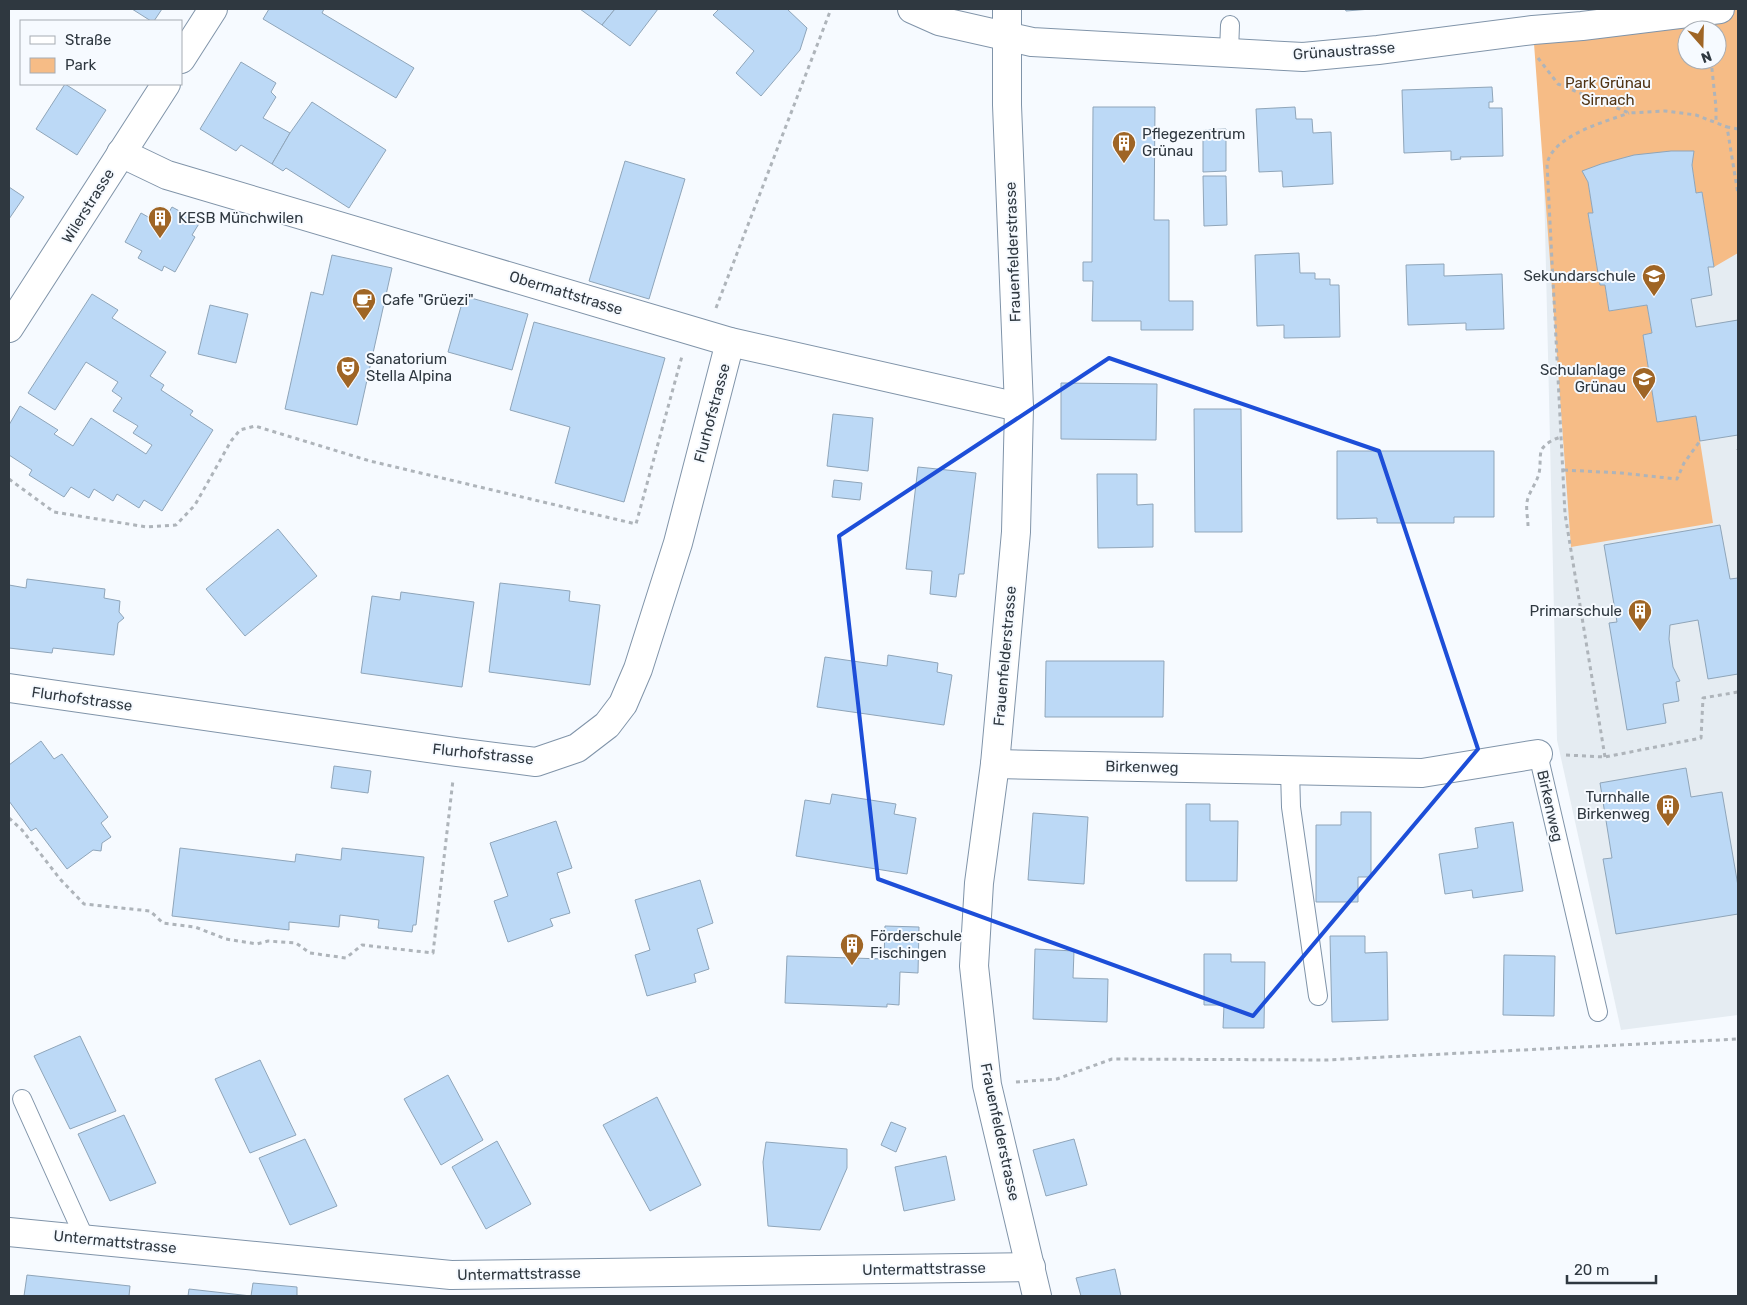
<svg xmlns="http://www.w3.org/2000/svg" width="1747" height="1305" font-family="Rubik,sans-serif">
	<rect width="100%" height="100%" fill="#f6faff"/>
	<path fill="#e5ecf2" d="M1738,29V1015L1621,1030L1557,740L1541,56L1717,60Z"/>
	<path fill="#f6bc86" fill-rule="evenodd" d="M1720,9H1738V253L1714,267L1702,192L1696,193L1692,165L1693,151C1655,152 1619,156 1583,171L1588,182L1593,213L1588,214L1600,285H1605L1609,311L1647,305L1652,333L1643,335L1657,422L1696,416L1713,523L1571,547L1533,30ZM1687,30H1717V60H1687Z"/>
	<g fill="#bcd9f6" stroke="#8fa5b9">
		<path d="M132,9H162L154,21H151Z"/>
		<path d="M269,9H324L322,13L414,68L396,98L263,19Z"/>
		<path d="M580,9H615L602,25Z"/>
		<path d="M615,9H658L630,46L602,25Z"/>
		<path d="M719,9H787L807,28L800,50L761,96L736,73L754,51L713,15Z"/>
		<path d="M1345,9H1371L1346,11Z"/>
		<path d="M241,62L276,83L271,92L276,97L263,118L290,133L272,164L241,145L236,151L200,129Z"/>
		<path d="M65,84L106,110L77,155L36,129Z"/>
		<path d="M1492,87L1493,102H1489V108H1502L1503,156L1460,157L1461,159L1451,160V151L1404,153L1402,90Z"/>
		<path d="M312,102L386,150L349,208L286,168L283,171L272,164L290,133Z"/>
		<path d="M1093,107H1155L1154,220H1169V301H1193V330H1141V321H1092L1093,281H1083V262H1092Z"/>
		<path d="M1295,107L1296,119H1312L1313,133L1331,132L1333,184L1283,187L1282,171L1259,172L1256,109Z"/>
		<path d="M1226,129V171L1203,172V130Z"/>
		<path d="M1671,151H1694L1692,165L1696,193L1702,192L1714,267H1708L1712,295L1691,299L1696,327L1738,320V435L1700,441L1696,416L1657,422L1643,335L1652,333L1647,305L1609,311L1605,285H1600L1588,213H1593L1588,182L1582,171L1601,164L1634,155Z"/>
		<path d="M625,161L685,179L649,299L589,281Z"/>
		<path d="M1203,176H1226L1227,225L1204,226Z"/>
		<path d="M9,187L24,197L9,219Z"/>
		<path d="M172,207L200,222L192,235L195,237L175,272L164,266L162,271L138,258L142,251L125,242L141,213L150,218L169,212Z"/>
		<path d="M1299,253L1300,273H1315V279H1330V285H1339L1340,337L1284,338V325L1257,326L1255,255Z"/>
		<path d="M332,255L392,268L357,425L285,409L311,292L323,295Z"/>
		<path d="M1444,264V276L1502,274L1504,329L1466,330V323L1408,325L1406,265Z"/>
		<path d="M92,294L118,310L112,318L166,352L150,376L164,385L161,390L193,411L190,415L213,430L162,511L144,500L139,508L117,494L113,501L94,489L89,498L71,487L64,497L29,475L32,470L9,455V425L20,406L58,430L54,434L73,446L91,418L146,454L152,445L133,433L138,426L113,411L122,398L112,391L118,382L86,362L55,410L28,393Z"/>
		<path d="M464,296L528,314L512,370L448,352Z"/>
		<path d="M210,305L248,314L236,363L198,354Z"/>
		<path d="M534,322L665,358L624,502L555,483L570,427L510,410Z"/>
		<path d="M1061,383L1157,384L1156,440L1061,439Z"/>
		<path d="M1194,409H1241L1242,532H1195Z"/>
		<path d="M833,414L873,418L868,471L827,466Z"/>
		<path d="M1337,451H1494V517H1454V523H1377V518L1337,519Z"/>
		<path d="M918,467L976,473L964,574H959L956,597L930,594L932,571L906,569Z"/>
		<path d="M1097,474H1137V505L1153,504V547L1098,548Z"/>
		<path d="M834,480L862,483L860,500L832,497Z"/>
		<path d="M1720,525L1730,579L1738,578V674L1708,679L1698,620L1670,625L1669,639L1673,667L1680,681L1676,682L1679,701L1663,704L1666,723L1627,730L1609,623L1617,622L1604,545Z"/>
		<path d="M278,529L317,576L245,636L206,589Z"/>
		<path d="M27,579L105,589L104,598L120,601L119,612L124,618L118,623L114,655L53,648L52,653L9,648V585L26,588Z"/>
		<path d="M500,583L570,591L569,601L600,605L590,685L489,672Z"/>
		<path d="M401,592L474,602L462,687L361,673L372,596L400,600Z"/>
		<path d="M888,655L938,663L937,672L952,675L944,725L817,707L825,657L887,666Z"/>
		<path d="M1046,661H1164L1163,717H1045Z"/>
		<path d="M41,741L54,759L62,754L108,817L101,823L111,837L102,843L101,851L93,850L67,869L36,828L31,831L9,801V765Z"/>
		<path d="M334,766L371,771L368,793L331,788Z"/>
		<path d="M1686,768L1691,797L1722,792L1738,886V914L1616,934L1603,859L1612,858L1600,783Z"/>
		<path d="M832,794L896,804L894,814L916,818L907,874L796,856L805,800L830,804Z"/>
		<path d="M1186,804H1210V821H1238L1237,881H1186Z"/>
		<path d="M1341,812H1371V877H1358V902H1316V825H1341Z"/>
		<path d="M1033,813L1088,817L1084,884L1028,880Z"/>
		<path d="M556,821L572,868L557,873L570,913L550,919L553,926L508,942L494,901L508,896L490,843Z"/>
		<path d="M1513,822L1523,891L1473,898L1472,890L1445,894L1439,854L1478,848L1475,828Z"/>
		<path d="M180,848L295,862L296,854L341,860L342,848L424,857L416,925H413L412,932L378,928L379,920L340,915L339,927L289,922V930L172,916Z"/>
		<path d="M700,880L713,923L697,929L709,969L694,974L696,982L647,996L635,955L650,950L635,900Z"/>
		<path d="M885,926L919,927L918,973L900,972L899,1005L887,1004V1007L785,1003L787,956L884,959Z"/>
		<path d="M1330,936H1365V953L1387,952L1388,1020L1332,1022Z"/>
		<path d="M1035,949L1074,951L1073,978L1108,979L1107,1022L1033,1019Z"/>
		<path d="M1204,954H1231V962H1265L1264,1028H1223L1224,1005H1204Z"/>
		<path d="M1504,955L1555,956L1554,1016L1503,1015Z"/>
		<path d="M80,1036L116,1111L70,1129L34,1056Z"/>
		<path d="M260,1060L296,1135L250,1153L215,1079Z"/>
		<path d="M448,1075L483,1140L441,1165L404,1099Z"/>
		<path d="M657,1097L701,1185L650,1211L603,1125Z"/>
		<path d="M124,1115L156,1183L110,1201L78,1134Z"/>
		<path d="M891,1122L906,1128L896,1152L881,1145Z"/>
		<path d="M305,1139L337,1206L290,1225L259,1158Z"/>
		<path d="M1074,1139L1087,1185L1046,1196L1033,1150Z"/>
		<path d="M497,1141L531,1204L486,1229L452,1167Z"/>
		<path d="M766,1142L847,1149V1168L820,1230L768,1226L763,1162Z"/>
		<path d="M946,1156L955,1200L904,1211L895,1167Z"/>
		<path d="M1115,1269L1121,1296H1081L1076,1278Z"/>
		<path d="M27,1275L130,1286L129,1296H24Z"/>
		<path d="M253,1283L297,1287V1296H188L189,1289L251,1296Z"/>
	</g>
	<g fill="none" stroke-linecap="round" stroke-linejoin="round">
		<g stroke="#8094a9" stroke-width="20">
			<g id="service">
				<path d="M1229,52L1230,25"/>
				<path d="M1538,754L1598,1012"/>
				<path d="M1290,770L1291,807L1318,996"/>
				<path d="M22,1099L85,1239"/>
			</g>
		</g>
		<g stroke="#8094a9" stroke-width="30">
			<g id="minor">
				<path d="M912,9L939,21L1032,42L1303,57L1378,50L1533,30L1582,26L1720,9"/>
				<path d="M121,153L167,175L730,342L1019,407"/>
				<path d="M9,688L456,752L536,762L577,748L607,725L623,704L638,669L678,543L730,342"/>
				<path d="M995,764L1422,773L1538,754"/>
				<path d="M9,1232L451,1275L1031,1267"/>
			</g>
		</g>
		<g stroke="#8094a9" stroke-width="30">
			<path id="tertiary" d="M1007,9V105L1019,407L1016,532L995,764L979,883L974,966L987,1085L1037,1296"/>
		</g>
		<g stroke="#8094a9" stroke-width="30">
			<g id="secondary">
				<path d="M181,59L213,9"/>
				<path d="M9,328L166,84"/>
			</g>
		</g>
		<g stroke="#aeb4ba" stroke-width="3" stroke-dasharray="4 4" stroke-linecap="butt">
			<path d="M1538,58L1558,84L1629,113L1665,111L1696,115L1727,127"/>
			<path d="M1711,60L1716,107V123"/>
			<path d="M1738,129L1727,127L1738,194"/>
			<path d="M716,308L831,9"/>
			<path d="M1738,449V450"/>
			<path d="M1564,470L1621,473L1677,479L1684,463L1700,441"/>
			<path d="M9,479L54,512L147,527L176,525L195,505L231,441L240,430L255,426L370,461L636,524L682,356"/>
			<path d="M1528,526C1528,518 1525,506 1528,498C1531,489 1537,482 1539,473C1541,466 1539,454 1542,449C1546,443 1554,439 1561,437"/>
			<path d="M1566,755L1605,757L1701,738L1703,698L1738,692"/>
			<path d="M1605,757L1565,514L1547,164C1553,135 1605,122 1629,113"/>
			<path d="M9,818L22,830L60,879L84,904L150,911L163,923L195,927L226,939L257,944L268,941L296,943L310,953L346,958L362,945L433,953L453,780"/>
			<path d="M1016,1082L1057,1079L1112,1059L1326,1060L1738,1039"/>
		</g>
		<use href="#service" stroke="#fff" stroke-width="18"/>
		<use href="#minor" stroke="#fff" stroke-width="28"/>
		<use href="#tertiary" stroke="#fff" stroke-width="28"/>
		<use href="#secondary" stroke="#fff" stroke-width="28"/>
	</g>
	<path fill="none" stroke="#1d4ed8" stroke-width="4" stroke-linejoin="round" d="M1109,358L1379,451L1478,749L1253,1016L878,879L839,536Z"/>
	<defs>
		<g id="building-pin" transform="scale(1.25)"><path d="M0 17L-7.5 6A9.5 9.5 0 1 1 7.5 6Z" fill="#9f6525" stroke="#f6faff"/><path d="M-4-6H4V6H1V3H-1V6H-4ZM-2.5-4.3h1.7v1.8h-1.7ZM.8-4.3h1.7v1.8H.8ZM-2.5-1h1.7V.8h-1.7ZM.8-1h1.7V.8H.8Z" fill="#fff"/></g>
		<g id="school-pin" transform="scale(1.25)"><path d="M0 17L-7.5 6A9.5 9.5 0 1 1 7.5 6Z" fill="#9f6525" stroke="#f6faff"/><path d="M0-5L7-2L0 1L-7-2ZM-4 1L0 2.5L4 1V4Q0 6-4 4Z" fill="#fff"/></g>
		<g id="cafe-pin" transform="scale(1.25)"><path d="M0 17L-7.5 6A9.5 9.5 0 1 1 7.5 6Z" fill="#9f6525" stroke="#f6faff"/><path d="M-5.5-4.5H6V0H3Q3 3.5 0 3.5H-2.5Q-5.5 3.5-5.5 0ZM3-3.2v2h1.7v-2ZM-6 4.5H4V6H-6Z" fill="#fff"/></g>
		<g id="theatre-pin" transform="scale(1.25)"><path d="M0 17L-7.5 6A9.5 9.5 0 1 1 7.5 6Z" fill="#9f6525" stroke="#f6faff"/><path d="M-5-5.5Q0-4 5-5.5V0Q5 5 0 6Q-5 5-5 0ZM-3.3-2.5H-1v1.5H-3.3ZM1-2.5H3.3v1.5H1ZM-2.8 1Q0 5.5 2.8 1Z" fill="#fff"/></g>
	</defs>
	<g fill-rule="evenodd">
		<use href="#building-pin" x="1124" y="143"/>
		<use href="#building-pin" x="160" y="218"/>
		<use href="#school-pin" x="1654" y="276"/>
		<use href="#cafe-pin" x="364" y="300"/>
		<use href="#theatre-pin" x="348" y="368"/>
		<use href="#school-pin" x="1644" y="379"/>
		<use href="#building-pin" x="1640" y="611"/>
		<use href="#building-pin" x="1668" y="806"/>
		<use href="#building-pin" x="852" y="945"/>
	</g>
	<g text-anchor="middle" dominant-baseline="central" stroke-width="4" stroke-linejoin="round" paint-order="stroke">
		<g font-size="15" fill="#2f3840" stroke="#f6faff">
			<text transform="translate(1344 51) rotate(-4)">Grünaustrasse</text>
			<text transform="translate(88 206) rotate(-58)">Wilerstrasse</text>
			<text transform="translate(1013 252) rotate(-92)">Frauenfelderstrasse</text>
			<text transform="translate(566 293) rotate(17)">Obermattstrasse</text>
			<text transform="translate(712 413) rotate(-75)">Flurhofstrasse</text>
			<text transform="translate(1005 656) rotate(-85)">Frauenfelderstrasse</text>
			<text transform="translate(82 699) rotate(8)">Flurhofstrasse</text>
			<text transform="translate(483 754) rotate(6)">Flurhofstrasse</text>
			<text transform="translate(1142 767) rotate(1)">Birkenweg</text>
			<text transform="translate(1550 806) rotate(77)">Birkenweg</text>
			<text transform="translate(1000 1132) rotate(78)">Frauenfelderstrasse</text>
			<text transform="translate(115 1242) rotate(6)">Untermattstrasse</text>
			<text transform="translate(924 1269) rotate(-1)">Untermattstrasse</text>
			<text transform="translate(519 1274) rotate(-1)">Untermattstrasse</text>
		</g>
		<g font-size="15" fill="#513414" stroke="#f6faff">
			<text x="1608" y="83">Park Grünau<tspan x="1608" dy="17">Sirnach</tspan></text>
		</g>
		<g font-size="15" fill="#2f3840" stroke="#f6faff" text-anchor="start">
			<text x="1142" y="134">Pflegezentrum<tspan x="1142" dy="17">Grünau</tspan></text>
			<text x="178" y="218">KESB Münchwilen</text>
			<text x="1636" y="276" text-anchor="end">Sekundarschule</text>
			<text x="382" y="300">Cafe "Grüezi"</text>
			<text x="366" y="359">Sanatorium<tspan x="366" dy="17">Stella Alpina</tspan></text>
			<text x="1626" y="370" text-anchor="end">Schulanlage<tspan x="1626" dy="17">Grünau</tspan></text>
			<text x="1622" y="611" text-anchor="end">Primarschule</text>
			<text x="1650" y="797" text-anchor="end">Turnhalle<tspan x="1650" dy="17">Birkenweg</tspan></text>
			<text x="870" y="936">Förderschule<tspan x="870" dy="17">Fischingen</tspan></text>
		</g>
	</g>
	<rect width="1747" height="1305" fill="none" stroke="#2f3840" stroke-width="20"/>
	<rect x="20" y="20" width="162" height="65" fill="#f6faff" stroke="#a6acb3"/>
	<rect x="30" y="36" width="25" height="8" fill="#ffffff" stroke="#a6acb3"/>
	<text x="65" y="45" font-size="15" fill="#2f3840">Straße</text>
	<rect x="30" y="58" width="25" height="15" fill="#f6bc86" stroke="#a6acb3"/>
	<text x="65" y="70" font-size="15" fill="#2f3840">Park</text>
	<g transform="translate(1702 45) rotate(160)"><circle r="24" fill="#f6faff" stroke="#a6acb3"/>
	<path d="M0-4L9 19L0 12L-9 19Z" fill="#9f6525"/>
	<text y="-8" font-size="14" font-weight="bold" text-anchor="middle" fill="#2f3840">N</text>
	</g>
	<path d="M1567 1275v8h89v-8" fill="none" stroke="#2f3840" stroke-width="2.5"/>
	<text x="1574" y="1275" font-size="15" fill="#2f3840" stroke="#f6faff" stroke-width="4" paint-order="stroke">20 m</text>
</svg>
